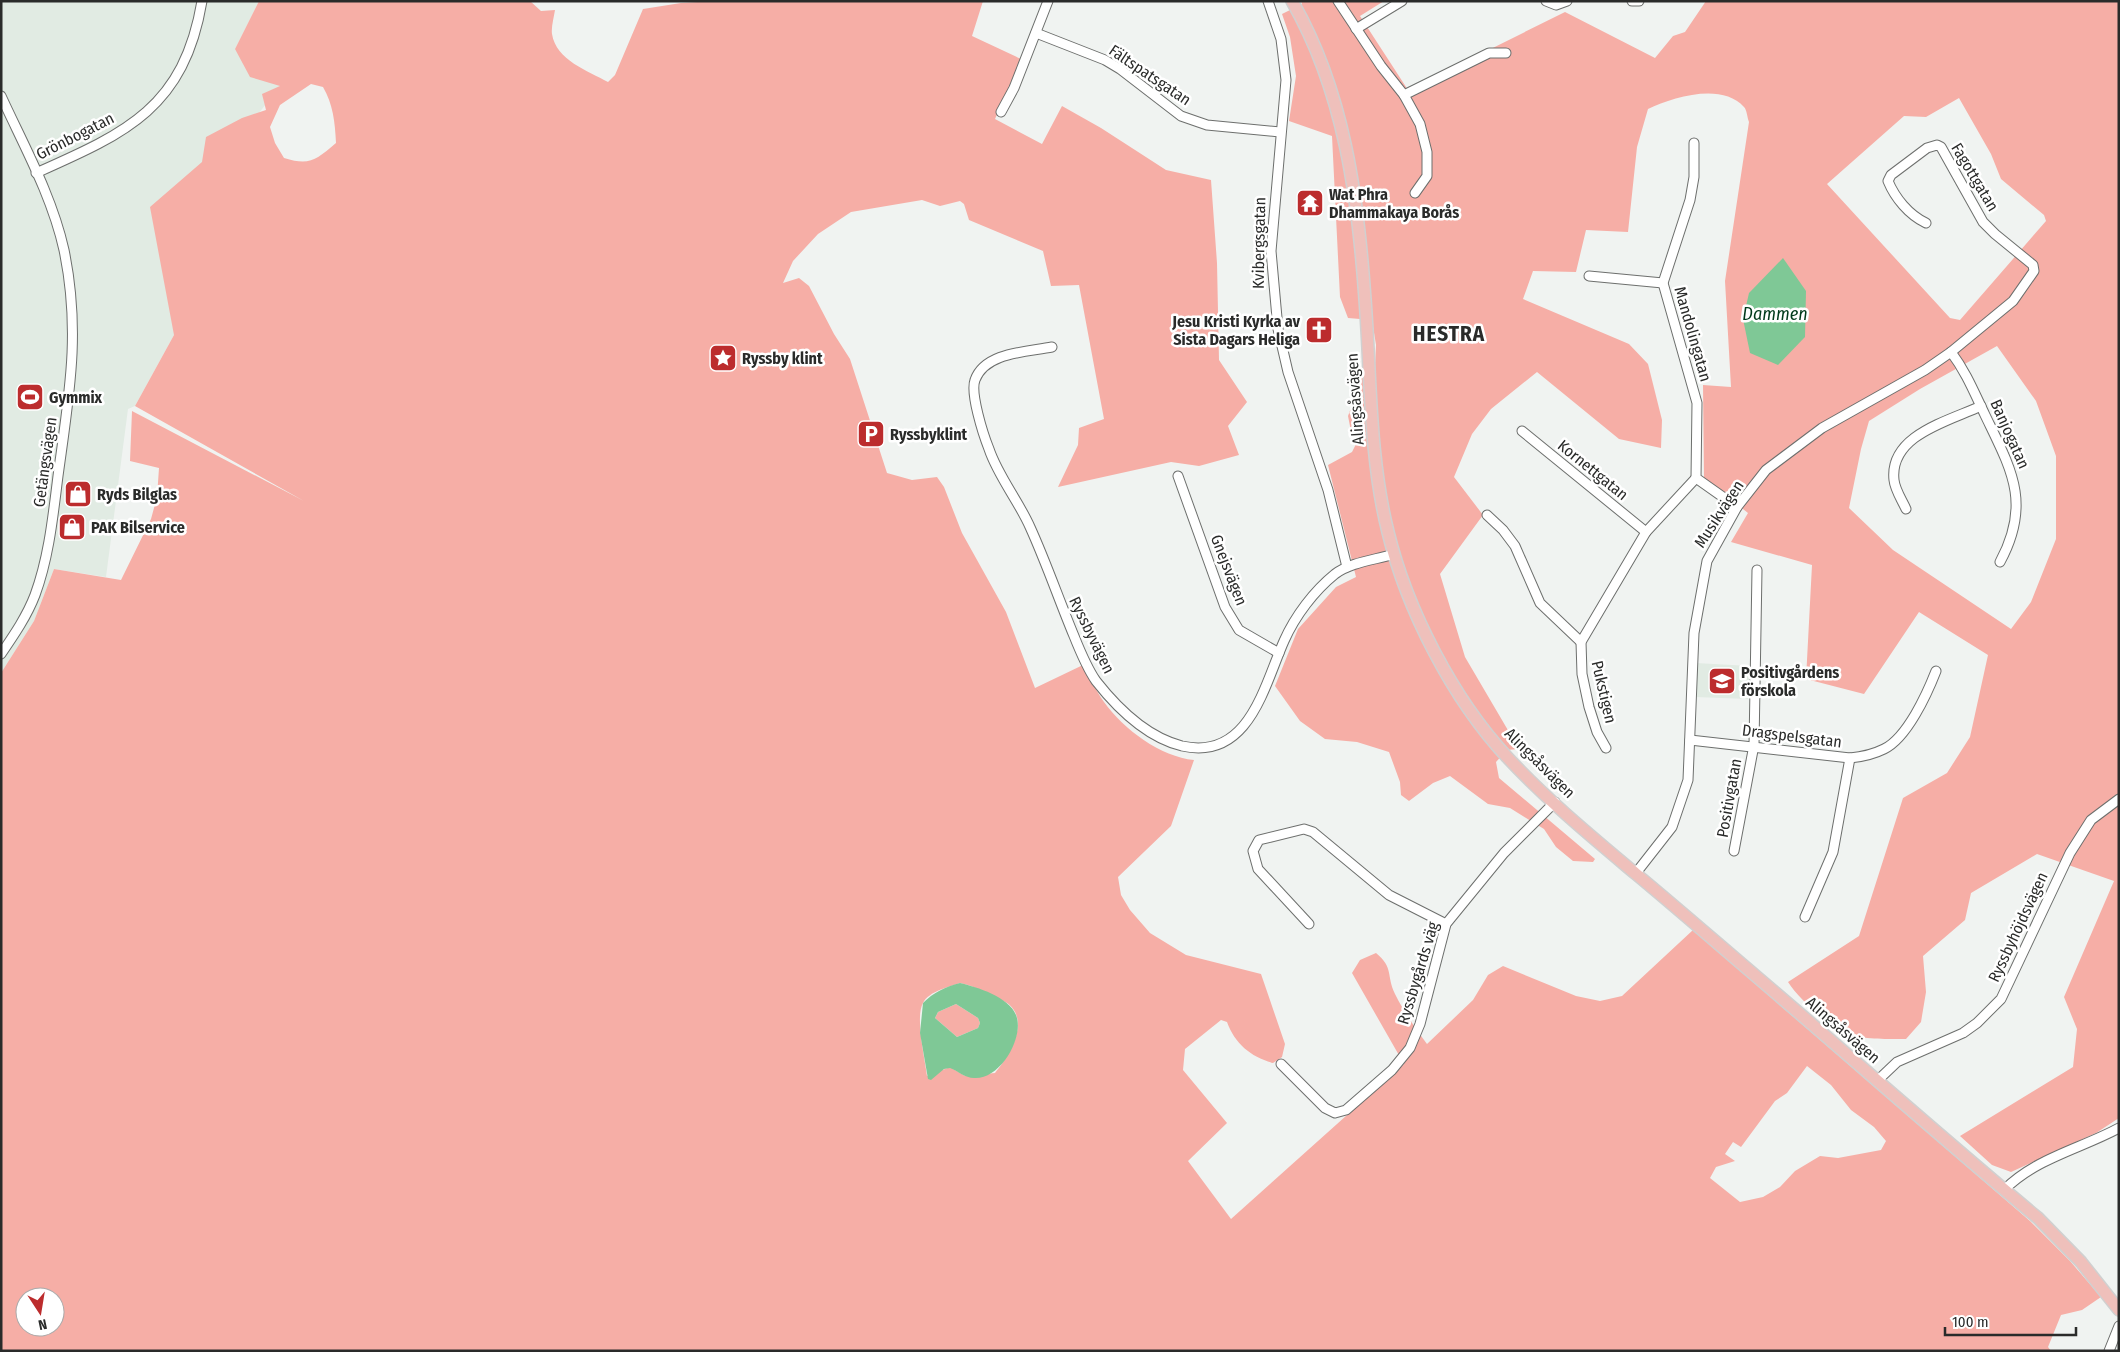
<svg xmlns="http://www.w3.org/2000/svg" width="2120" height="1352" font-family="'Fira Sans Condensed',sans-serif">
	<rect width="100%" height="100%" fill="#f0f3f1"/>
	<g fill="#e1ebe3">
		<path d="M1,1H259L235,49L281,85L229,151L174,335L135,406L128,409L106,577L54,569L34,621L1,673Z"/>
		<path d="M1696,663L1750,666L1748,699L1695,697Z"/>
	</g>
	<g fill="#f6aea6" fill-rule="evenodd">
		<path d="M259,1H530L541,11L555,10C554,17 551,27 552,34C556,60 588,71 608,82L615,75L643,9L681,3L714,1H983L972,36L1021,59L995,119L1042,144L1062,106L1101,128L1166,170L1211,180L1217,263L1219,360L1247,402L1228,426L1239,455L1199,466L1171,462L1058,487L1078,445L1079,428L1104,419L1079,285L1051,286L1043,251L969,220L964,204L960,201L940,206L922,200L851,212L818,234L793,261L783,283L799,278L809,286L834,334L850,359L887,473L912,480L937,477L944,487L962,533L1006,612L1035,688L1083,665C1090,677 1096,691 1104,702C1123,729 1161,757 1194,760L1171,826L1118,877L1121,895L1130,910L1150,933L1186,955L1261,974L1285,1044L1282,1057L1273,1063C1251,1057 1235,1044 1227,1022L1221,1020L1185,1049L1183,1070L1227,1123L1188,1161L1231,1219L1404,1064L1352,973L1360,960L1376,953C1394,968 1386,975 1395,994C1404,1012 1415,1028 1427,1044L1473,1000L1488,975L1503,966L1576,996L1600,1001L1622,996L1693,930L2030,1221L2070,1261L2101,1297L2082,1310L2061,1315L2048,1347L2051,1351H1V673L34,621L54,569L121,580L151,519L157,497L159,468L130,461L132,411L304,501L135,406L174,335L150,207L202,162L206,137L242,118L266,110L262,94L280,86L250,77L235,49ZM311,84L323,87C333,104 335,122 336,143C316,160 310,166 284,158L275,143L270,127L280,105ZM960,983C971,985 980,990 990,995C995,997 1002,1000 1007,1003C1032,1021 1008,1057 995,1073L965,1076L950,1067L927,1076C925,1059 915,1017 923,1003C929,991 949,987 960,983ZM1807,1066L1831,1085L1851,1110L1874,1127L1886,1141L1881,1150L1838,1158L1820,1156L1795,1171L1780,1187L1763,1197L1740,1202L1710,1178L1716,1167L1735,1161L1725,1154L1733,1142L1741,1147L1775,1101L1787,1093ZM25,1297H55V1327H25Z"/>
		<path d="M1301,1H1384L1360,16L1408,90L1565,12L1655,58L1673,36L1685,32L1706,1H2119V1118L2096,1133L2011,1172L1992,1165L1960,1136L2073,1067L2077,1029L2064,997L2114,881L2037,854L1971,893L1965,920L1923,956L1926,992L1921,1022L1906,1039C1890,1039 1858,1040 1844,1032C1827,1024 1798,998 1788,982L1859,936L1903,798L1947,773L1970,737L1988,655L1919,612L1864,694L1806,679L1812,565L1731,542L1748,513L1704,478L1703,385L1731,387L1725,281L1749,122C1747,117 1747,110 1744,107C1722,82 1673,97 1648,109L1637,147L1628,232L1586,230L1576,272L1533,271L1523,299L1629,344L1648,364L1662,420L1661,448L1619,439L1537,372L1491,409L1472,434L1454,477L1483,515L1440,574L1465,657L1519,749L1507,750L1496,762L1499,778L1595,859L1593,862L1573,861L1556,847L1544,829L1510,808L1488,804L1450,776L1433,783L1409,801L1401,795L1400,782L1389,752L1357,742L1325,739L1300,721L1275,686L1298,629L1336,587L1356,577L1328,465L1352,452L1357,442L1351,431L1348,416L1354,400L1353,373L1375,366L1376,345L1372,320L1348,318L1340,297L1332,136L1289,121L1296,76L1290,37L1282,14L1302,4ZM1959,98L1991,154L2001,179L2044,215L2046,221L1960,320L1950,318L1827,184L1904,116L1926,117ZM1997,346L2036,401L2056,456V539L2031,602L2011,629L1893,550L1849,508L1861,449L1869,421L1920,389Z"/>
		<path d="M956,1004L978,1018L980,1023L978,1028L957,1037L935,1018L938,1012Z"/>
	</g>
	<g fill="#7fc896" fill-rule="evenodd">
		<path d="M1783,258L1806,291L1805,337L1778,365L1750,353L1743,319L1749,293Z"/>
		<path d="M960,983C977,987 1009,997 1016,1015C1025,1037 1000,1080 974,1078C965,1078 958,1071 950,1068L944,1069L931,1080L928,1079L920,1033L923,1003C934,992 945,987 960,983ZM956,1004L978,1018L980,1023L978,1028L957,1037L935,1018L938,1012Z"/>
	</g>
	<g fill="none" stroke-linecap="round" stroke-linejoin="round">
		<g stroke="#6d6f6d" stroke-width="11">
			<g id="minor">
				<path d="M1268,1L1281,39L1286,80L1271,251L1278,329L1288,372L1328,490L1347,567"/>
				<path d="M1338,1L1381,66L1404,95L1420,124L1427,152V176L1415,193"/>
				<path d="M1546,1L1556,5L1567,1"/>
				<path d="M1632,1H1639"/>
				<path d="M1356,29L1402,1"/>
				<path d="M1036,33L1105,60L1120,69L1181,116L1207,125L1280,132"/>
				<path d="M1404,95L1489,53H1506"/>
				<path d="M1,96C24,146 52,196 64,250C81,332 69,395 58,476C53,516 49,557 35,595C27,616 14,635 1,654"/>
				<path d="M1001,112L1014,88L1048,1"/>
				<path d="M1694,143V177L1690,200L1663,283L1697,403L1696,478L1737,507"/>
				<path d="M36,173C126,133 184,108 202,1"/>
				<path d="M1589,276L1663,283"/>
				<path d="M1052,347C1027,352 985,352 975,380C970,393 983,434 989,449C998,476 1018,500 1030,527C1046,562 1059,600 1074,636C1080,651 1087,668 1096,681C1118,709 1146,737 1182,746C1249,761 1264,686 1284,641C1295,616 1314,591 1335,574C1351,562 1375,560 1394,554"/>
				<path d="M1951,352C1966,372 1974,392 1985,415C2011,469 2032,503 2000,562"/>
				<path d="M1522,431L1646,532"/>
				<path d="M1178,476L1225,607L1239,630L1279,653"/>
				<path d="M1906,509C1902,500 1895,490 1894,480C1889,435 1949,421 1981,406"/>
				<path d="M1487,515L1503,530L1515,546L1540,603L1581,642"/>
				<path d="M1690,740L1850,758C1861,757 1874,754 1884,749C1907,738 1927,694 1936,671"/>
				<path d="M1606,748L1597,732L1589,707L1582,674L1581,642L1646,532L1696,478"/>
				<path d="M1734,851L1754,745L1757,570"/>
				<path d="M1636,873L1672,827L1688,780L1694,633L1707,561L1737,507L1766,470L1822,428L1925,370L1951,352L2013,301L2034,271L2033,265L1995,234L1983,222L1941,147L1937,145L1927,148L1891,175L1888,181C1895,198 1909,215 1926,223"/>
				<path d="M1805,917L1833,852L1850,758"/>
				<path d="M1309,924L1258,869L1253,851L1259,840L1304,829L1313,832L1389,895L1446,924"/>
				<path d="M1281,1064L1325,1108L1335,1113L1346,1110L1392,1070L1410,1048L1420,1024L1446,924L1504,853L1555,802"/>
				<path d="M1877,1081L1897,1062L1963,1033L1977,1023L2001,999L2070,853L2091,820L2119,799"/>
				<path d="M2004,1190C2036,1158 2080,1149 2119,1128"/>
				<path d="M2109,1351L2119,1326"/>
			</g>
		</g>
		<g stroke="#d0d0d0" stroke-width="14">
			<path id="major" d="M1292,1C1344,91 1358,197 1365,299C1371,377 1369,456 1388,532C1407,610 1453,699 1507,757C1547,800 1592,837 1636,874C1677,908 1717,943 1757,977C1851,1057 1943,1139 2038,1218L2081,1262L2119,1310"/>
		</g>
		<use href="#minor" stroke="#fff" stroke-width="9"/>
		<use href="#major" stroke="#efc0bb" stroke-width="11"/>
	</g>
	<defs>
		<g id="temple-square" transform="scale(1.4375)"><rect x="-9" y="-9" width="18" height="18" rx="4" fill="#bc2c2d" stroke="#fff"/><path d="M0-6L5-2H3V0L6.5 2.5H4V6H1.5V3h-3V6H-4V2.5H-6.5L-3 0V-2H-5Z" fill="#fff"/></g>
		<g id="church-square" transform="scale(1.4375)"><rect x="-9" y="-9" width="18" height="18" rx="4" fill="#bc2c2d" stroke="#fff"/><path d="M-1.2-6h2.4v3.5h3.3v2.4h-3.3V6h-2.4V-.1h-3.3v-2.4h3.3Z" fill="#fff"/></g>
		<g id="sight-square" transform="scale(1.4375)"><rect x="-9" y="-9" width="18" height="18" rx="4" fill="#bc2c2d" stroke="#fff"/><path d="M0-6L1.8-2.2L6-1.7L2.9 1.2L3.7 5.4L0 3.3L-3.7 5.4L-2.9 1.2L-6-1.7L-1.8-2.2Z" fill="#fff"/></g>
		<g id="stadium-square" transform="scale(1.4375)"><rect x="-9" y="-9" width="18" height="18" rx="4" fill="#bc2c2d" stroke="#fff"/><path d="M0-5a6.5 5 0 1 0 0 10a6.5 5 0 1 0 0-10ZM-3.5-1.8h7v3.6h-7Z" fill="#fff"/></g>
		<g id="parking-square" transform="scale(1.4375)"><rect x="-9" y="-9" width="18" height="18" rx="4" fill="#bc2c2d" stroke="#fff"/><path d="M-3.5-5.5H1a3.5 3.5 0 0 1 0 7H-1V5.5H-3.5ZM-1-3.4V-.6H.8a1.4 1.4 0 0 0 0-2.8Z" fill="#fff"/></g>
		<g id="shop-square" transform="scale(1.4375)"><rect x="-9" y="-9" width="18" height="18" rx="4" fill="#bc2c2d" stroke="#fff"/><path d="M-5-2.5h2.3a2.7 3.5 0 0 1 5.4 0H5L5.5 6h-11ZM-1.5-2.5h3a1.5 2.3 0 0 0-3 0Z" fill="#fff"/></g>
		<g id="school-square" transform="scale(1.4375)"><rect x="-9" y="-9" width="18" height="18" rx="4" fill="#bc2c2d" stroke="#fff"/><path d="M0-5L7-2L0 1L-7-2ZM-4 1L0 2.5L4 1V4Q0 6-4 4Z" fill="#fff"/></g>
	</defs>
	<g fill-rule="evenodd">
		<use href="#temple-square" x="1310" y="203"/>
		<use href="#church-square" x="1319" y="330"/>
		<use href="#sight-square" x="723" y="358"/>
		<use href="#stadium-square" x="30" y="397"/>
		<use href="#parking-square" x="871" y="434"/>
		<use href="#shop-square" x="78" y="494"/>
		<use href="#shop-square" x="72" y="527"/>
		<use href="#school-square" x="1722" y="681"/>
	</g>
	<g text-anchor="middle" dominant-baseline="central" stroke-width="5" stroke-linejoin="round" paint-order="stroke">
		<g font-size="16" fill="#2a2b2a" stroke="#fff">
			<text transform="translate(1150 75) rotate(34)">Fältspatsgatan</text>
			<text transform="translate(75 136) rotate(-27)">Grönbogatan</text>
			<text transform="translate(1975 177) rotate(59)">Fagottgatan</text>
			<text transform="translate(1259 243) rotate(-89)">Kvibergsgatan</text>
			<text transform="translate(1693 334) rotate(74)">Mandolingatan</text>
			<text transform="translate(1355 399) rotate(-94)">Alingsåsvägen</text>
			<text transform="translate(2010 434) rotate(66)">Banjogatan</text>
			<text transform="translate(45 462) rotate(-82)">Getängsvägen</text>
			<text transform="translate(1593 470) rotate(39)">Kornettgatan</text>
			<text transform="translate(1719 514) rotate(-57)">Musikvägen</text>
			<text transform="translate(1229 570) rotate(69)">Gnejsvägen</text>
			<text transform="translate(1092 635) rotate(64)">Ryssbyvägen</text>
			<text transform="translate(1604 692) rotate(77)">Pukstigen</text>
			<text transform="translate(1792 736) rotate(7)">Dragspelsgatan</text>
			<text transform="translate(1540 763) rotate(45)">Alingsåsvägen</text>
			<text transform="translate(1729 798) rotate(-80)">Positivgatan</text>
			<text transform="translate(2018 927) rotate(-65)">Ryssbyhöjdsvägen</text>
			<text transform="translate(1418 973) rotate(-73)">Ryssbygårds väg</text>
			<text transform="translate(1843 1030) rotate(41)">Alingsåsvägen</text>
		</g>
		<g font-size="16" font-weight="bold" fill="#2a2b2a" stroke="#fff" text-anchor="start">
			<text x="1329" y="194">Wat Phra<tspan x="1329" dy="18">Dhammakaya Borås</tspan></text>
			<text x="1300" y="321" text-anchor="end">Jesu Kristi Kyrka av<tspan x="1300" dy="18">Sista Dagars Heliga</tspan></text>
			<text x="742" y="358">Ryssby klint</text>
			<text x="49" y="397">Gymmix</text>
			<text x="890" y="434">Ryssbyklint</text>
			<text x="97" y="494">Ryds Bilglas</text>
			<text x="91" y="527">PAK Bilservice</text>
			<text x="1741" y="672">Positivgårdens<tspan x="1741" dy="18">förskola</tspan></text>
		</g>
		<g font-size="18" font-style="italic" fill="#003a1b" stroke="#fff">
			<text x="1775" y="314">Dammen</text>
		</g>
		<g font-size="21" font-weight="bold" letter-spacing="1" fill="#2a2b2a" stroke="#fff">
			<text x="1449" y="334">HESTRA</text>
		</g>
	</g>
	<rect width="2120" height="1352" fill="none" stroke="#2a2b2a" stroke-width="5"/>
	<g transform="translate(40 1312) rotate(168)"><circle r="24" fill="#ffffff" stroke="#aaaaaa"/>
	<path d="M0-4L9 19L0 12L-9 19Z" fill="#bc2c2d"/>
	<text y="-8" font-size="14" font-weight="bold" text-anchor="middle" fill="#2a2b2a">N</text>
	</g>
	<path d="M1945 1327v8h131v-8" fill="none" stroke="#2a2b2a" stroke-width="2.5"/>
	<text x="1952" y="1327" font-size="15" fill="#2a2b2a" stroke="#ffffff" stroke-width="4" paint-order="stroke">100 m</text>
</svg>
